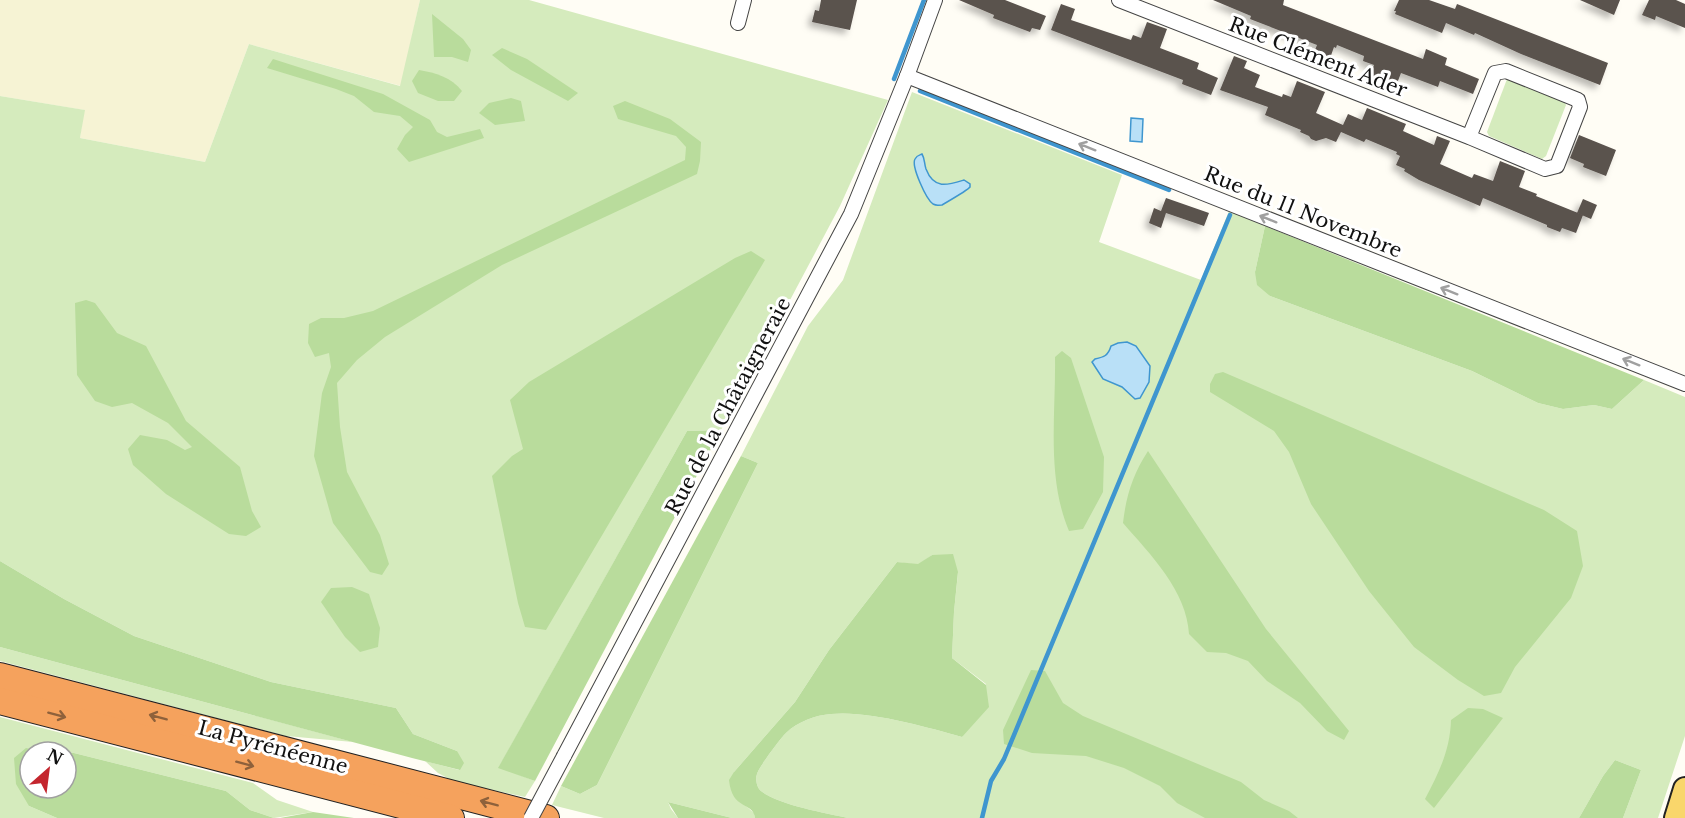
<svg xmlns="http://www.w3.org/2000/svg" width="1685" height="818" font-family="'Libre Baskerville',serif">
	<defs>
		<filter id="shadow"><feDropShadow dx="-4.5" dy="4.5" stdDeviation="3" flood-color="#0004"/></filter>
	</defs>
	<rect width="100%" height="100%" fill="#fffdf5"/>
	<path fill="#f6f3d4" d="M0,0H420L401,86L249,44L205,162L80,138L84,110L0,96Z"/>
	<g fill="#d5ebbd">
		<path d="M420,0H529L888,100L840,206L721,430L687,431L499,767L535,781L525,797L453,781L438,773L425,761L459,770L457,751L413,734L396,708L271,682L134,636L64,599L0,561V96L85,110L80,138L205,162L249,44L400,86Z"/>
		<path d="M1507,79L1564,101L1566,105L1546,156L1542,159L1489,136L1487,132Z"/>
		<path d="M912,92L1122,175L1099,242L1201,280L1229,211L1265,226L1255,272L1270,296L1472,371L1538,403L1563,409L1594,405L1612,409L1644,380L1685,397V736L1658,818H1623L1641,770L1615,760L1603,776L1579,818H848C826,813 778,805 761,791C757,788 755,779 757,774C759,767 780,739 786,733C797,722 816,715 831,714C867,710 927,727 962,737L986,684L952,658L954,612L958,573L932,555L918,565L897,562L829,650L795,702L734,772L746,806L754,813L755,818H732L668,802L671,809L678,818H604L552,805L561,786L580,794L597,785L758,463L741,456L808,326L843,280Z"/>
		<path d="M0,647L353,742L286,736L0,661Z"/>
		<path d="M0,717L253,783L277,800L313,812L274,818L250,810L226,791L74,753L26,748L29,806L57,818H0Z"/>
	</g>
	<g fill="#b9dc9c">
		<path d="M432,14L463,39L471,50L468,62L452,57H434Z"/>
		<path d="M502,48L527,59L578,93L568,101L511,70L492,55Z"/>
		<path d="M273,59L383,94L430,120L437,132L447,137L480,129L484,138L409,162L397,149L405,135L413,127L400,116L374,112L354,96L336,89L267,68Z"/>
		<path d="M419,70C436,73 451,77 462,91L454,101H438L418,93L412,81Z"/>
		<path d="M511,98L521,101L525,121L495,125L479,113L489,103Z"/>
		<path d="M625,101L670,119L701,142L700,161L697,174L502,265L385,337L357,360L337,383L340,427L347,472L380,535L389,564L382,575L370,572L333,523L314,456L322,393L331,367L329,353L315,357L308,343L309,324L321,318H344L373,311L685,160L686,147L676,136L618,119L613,106Z"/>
		<path d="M1265,226L1644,380L1612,409L1594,405L1563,409L1538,403L1472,371L1270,296L1257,285L1255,272Z"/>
		<path d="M751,251L765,260L546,630L525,627L518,603L492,476L512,456L523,449L510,400L529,382L735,258Z"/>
		<path d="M86,300L95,303L117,333L146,346L186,421L240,467L252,511L261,527L246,536L229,534L166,494L133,465L128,449L140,435L167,440L185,450L192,447L168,423L132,403L112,407L95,401L77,375L75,303Z"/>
		<path d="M1062,351L1071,358L1104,457L1103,492L1083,529L1069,531C1046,477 1056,413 1055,357Z"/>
		<path d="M1223,372L1544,510L1577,531L1583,566L1571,598L1515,667L1501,693L1484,696L1458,680L1414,647L1369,591L1311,504L1289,452L1274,431L1210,392V384L1215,374Z"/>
		<path d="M721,430L535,781L498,768L687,431Z"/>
		<path d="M1148,451L1266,629L1349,731L1344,740L1327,731L1300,703L1267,681L1248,661L1226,653L1207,652L1189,634C1187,591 1150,554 1123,523C1126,496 1133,474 1148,451Z"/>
		<path d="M741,456L758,463L597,785L580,794L561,786Z"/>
		<path d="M953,554L958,572L954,612L952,658L986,685L989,707L962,737C927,727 867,710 831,714C816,715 797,722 786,733C780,739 759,767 757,774C755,779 757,788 761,791C778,805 826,813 848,818H755C753,801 732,811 729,780L734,772L795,702L829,650L897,562L918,564L932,555Z"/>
		<path d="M0,561L64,599L134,636L271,682L396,708L413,734L457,751L464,763L460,770L412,758L0,647Z"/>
		<path d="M352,587L369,594L380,628L378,647L360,652L345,637L321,602L331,588Z"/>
		<path d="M1031,670L1045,671L1063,703L1083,716L1241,782L1264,800L1289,811L1298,818H1205L1177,803L1160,786L1124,768L1086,756L1032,753L1004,744L1003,730Z"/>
		<path d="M1468,708L1483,709L1503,718L1434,808L1425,799C1439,772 1450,751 1451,720Z"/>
		<path d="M26,748L65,752H30V788H66V752L74,753L226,791L250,810L274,818H57L29,806L16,784L14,758Z"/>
		<path d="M1615,760L1641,770L1623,818H1579L1603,776Z"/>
		<path d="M668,802L732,818H678Z"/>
		<path d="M313,812L354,818H280Z"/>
	</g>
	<g fill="#b9e0f7" stroke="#3f96cf" stroke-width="1.5">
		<path d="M1131,118L1143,119L1142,142L1130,141Z"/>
		<path d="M922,154C925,159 924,163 926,169C934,190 948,185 964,180L970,184V187C968,190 947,202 942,205C937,205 937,206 933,204C926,199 911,166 915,159C917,155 920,155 922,154Z"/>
		<path d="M1127,342L1136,346L1150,366L1149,382L1140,398L1135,399L1122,387L1103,379L1092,362L1095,359C1104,357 1108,356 1111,346L1118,343Z"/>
	</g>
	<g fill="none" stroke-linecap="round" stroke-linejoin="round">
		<g stroke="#3f96cf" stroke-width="4.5">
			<path d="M894,79L924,0"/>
			<path d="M920,91L1169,190"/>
			<path d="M982,818L991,781L1004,759L1230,215"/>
		</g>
	</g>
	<g fill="#5a524d" filter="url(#shadow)">
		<path d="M821,0H857L850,30L812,22L815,10L819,11Z"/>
		<path d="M959,0H1005L1046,16L1040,30L1032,28L1030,32L993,18L994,15Z"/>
		<path d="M1213,0H1284L1283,5L1423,59L1426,49L1447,58L1445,65L1479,79L1473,94L1440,81L1438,87L1401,73L1396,86L1370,76L1374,65L1363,61L1364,56L1337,45L1336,48L1334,47L1329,61L1313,55L1317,45L1250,19L1251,16Z"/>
		<path d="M1399,0H1429L1455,9L1457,4L1608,63L1600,85L1521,54L1475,33L1474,35L1446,23L1442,33L1395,14L1396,11H1394Z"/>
		<path d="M1580,0H1620L1614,15Z"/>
		<path d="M1649,0H1676L1685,4V28L1656,16L1655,20L1642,15Z"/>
		<path d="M1061,4L1075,9L1071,20L1131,40L1133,35L1141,38L1147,22L1167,29L1160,48L1199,63L1197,69L1218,78L1211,95L1182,84L1183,80L1051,30Z"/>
		<path d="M1234,56L1247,61L1244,68L1260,75L1255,87L1282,97L1283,94L1291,97L1297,81L1325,92L1316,113L1343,125L1348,114L1362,120L1367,108L1406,124L1403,131L1434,145L1437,136L1450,141L1440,164L1472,178L1474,174L1493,181L1500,161L1525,171L1519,187L1537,194L1536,196L1583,215L1576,233L1562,228L1560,232L1547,227V225L1483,198L1480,206L1419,180L1404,171L1405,169L1396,165L1400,156L1396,154L1397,152L1366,139L1364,142L1341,132L1336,142L1326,138L1316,141L1311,139L1309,136L1300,132L1301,130L1265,115L1268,107L1220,90Z"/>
		<path d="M1579,135L1616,150L1606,176L1583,167L1584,164L1570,158Z"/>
		<path d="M1166,198L1209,213L1204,226L1166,213L1161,228L1149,223L1154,208L1161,211Z"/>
		<path d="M1583,199L1597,205L1591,219L1577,213Z"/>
	</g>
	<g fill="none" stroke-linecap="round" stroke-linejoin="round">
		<g stroke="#444" stroke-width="16">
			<g id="minor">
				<path d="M1119,0L1469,137L1545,169L1557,166L1580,107L1578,100L1506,71L1495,73L1469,137"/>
				<path d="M738,23L744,0"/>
				<path d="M907,76L1685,384"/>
				<path d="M564,756L851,214L907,76L935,0"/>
			</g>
		</g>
		<g stroke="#222" stroke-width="26">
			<path id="primary" d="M1676,818L1685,789"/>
		</g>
		<g stroke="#222" stroke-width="28">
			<g id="motorway">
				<path d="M0,676L546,818"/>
				<path d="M0,701L451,818"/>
			</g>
		</g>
		<use href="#minor" stroke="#fff" stroke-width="14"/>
		<use href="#primary" stroke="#f9d66b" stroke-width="22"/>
		<use href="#motorway" stroke="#f5a25d" stroke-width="26"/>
		<g stroke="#444" stroke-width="16" stroke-linecap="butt">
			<path id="minor-bridge" d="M531,818L564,756"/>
		</g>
		<use href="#minor-bridge" stroke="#fff" stroke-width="14"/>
	</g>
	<defs><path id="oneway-shaft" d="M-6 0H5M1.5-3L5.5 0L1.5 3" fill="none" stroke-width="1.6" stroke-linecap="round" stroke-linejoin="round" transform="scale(1.5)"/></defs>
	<g stroke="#a0a0a0">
		<use href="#oneway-shaft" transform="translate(1087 147) rotate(-158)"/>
		<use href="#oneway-shaft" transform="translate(1268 219) rotate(-158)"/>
		<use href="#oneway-shaft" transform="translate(1449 291) rotate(-158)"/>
		<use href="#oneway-shaft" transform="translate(1631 362) rotate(-158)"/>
	</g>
	<g stroke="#8e613b">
		<use href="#oneway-shaft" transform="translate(57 715) rotate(15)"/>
		<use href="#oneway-shaft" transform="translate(158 717) rotate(-165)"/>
		<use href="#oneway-shaft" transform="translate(245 764) rotate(15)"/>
		<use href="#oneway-shaft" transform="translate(489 803) rotate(-165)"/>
	</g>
	<g text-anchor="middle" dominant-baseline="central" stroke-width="6" stroke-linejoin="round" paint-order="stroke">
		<g font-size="20" fill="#111" stroke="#fff">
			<text transform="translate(1318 57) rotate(21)">Rue Clément Ader</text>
			<text transform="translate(1303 212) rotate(22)">Rue du 11 Novembre</text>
			<text transform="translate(728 406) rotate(-62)">Rue de la Châtaigneraie</text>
			<text transform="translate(273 747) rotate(15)">La Pyrénéenne</text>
		</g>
	</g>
	<g transform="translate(48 770) rotate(28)"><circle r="28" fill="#ffffff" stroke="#a0a0a0" stroke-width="1.5"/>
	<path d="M0-4.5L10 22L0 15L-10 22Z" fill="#c4262e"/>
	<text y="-9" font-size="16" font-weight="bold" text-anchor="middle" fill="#111111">N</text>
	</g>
</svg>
